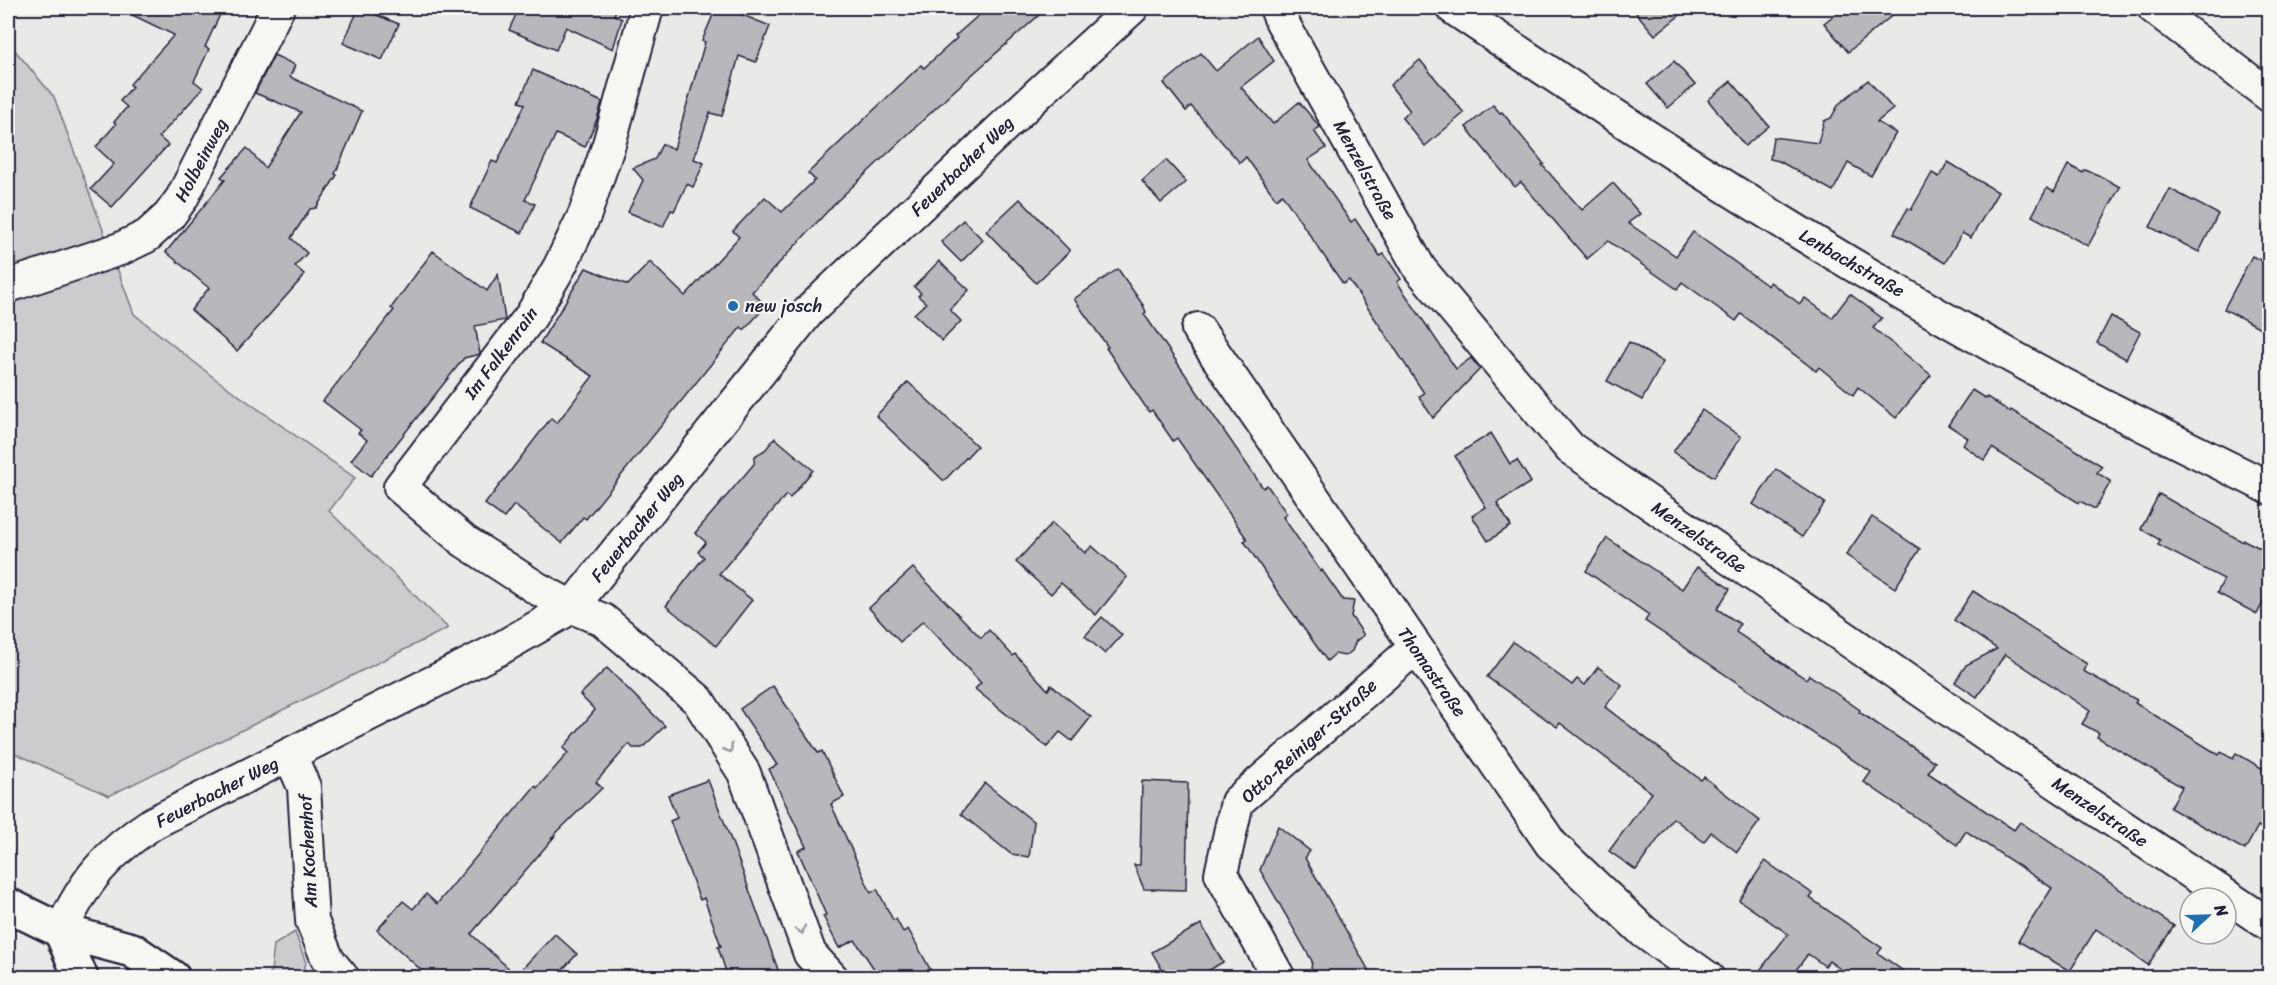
<svg xmlns="http://www.w3.org/2000/svg" width="2277" height="985" font-family="Sriracha,sans-serif">
	<rect width="100%" height="100%" fill="#e9e9e7"/>
	<filter id="ink" filterUnits="userSpaceOnUse"><feTurbulence type="fractalNoise" baseFrequency=".0167" numOctaves="2"/><feDisplacementMap in="SourceGraphic" scale="12" xChannelSelector="R" yChannelSelector="G"/><feConvolveMatrix kernelMatrix="1 2 1 2 8 2 1 2 1" color-interpolation-filters="sRGB"/></filter>
	<g filter="url(#ink)">
		<g fill="#ccccce" stroke="#777784" stroke-width="1.5">
			<path d="M8,42L54,97L134,314L213,377L355,478L329,511L448,628L109,796L8,750Z"/>
			<path d="M295,932L306,963L302,977H265L271,972L274,945Z"/>
		</g>
		<g fill="#b8b8bc" stroke="#22223b" stroke-width="1.5">
			<path d="M118,8H223L205,47L209,49L194,81L203,88L159,137L168,145L112,207L91,189L114,164L96,147L116,124L114,122L127,107L120,101L132,87L130,84L174,35Z"/>
			<path d="M359,8L399,24L382,60L343,43Z"/>
			<path d="M519,8H617L614,15L622,19L613,49L566,27L556,50L509,30Z"/>
			<path d="M716,8H725L770,26L756,62L739,56L722,116L710,113L694,159L704,163L693,187L687,184L674,211L671,210L663,227L628,212L643,180L633,168L655,159L662,144L674,149L705,42L702,41Z"/>
			<path d="M987,8H1047L956,89L836,202L752,292L766,306L744,330L741,327L586,519L583,517L562,543L514,505L504,518L485,504L551,418L557,423L593,376L540,343L586,268L628,285L650,262L685,296L739,237L733,231L765,197L782,212L815,180L808,173L921,65L924,68L957,38L955,36Z"/>
			<path d="M1632,8H1689L1655,35Z"/>
			<path d="M1843,8H1901L1848,52L1824,23Z"/>
			<path d="M1258,36L1274,61L1241,87L1273,124L1299,102L1320,127L1314,131L1326,148L1308,160L1351,222L1355,219L1380,256L1384,254L1401,279L1397,282L1456,369L1471,358L1480,369L1433,418L1419,397L1424,393L1390,341L1349,280L1343,284L1282,194L1276,199L1246,157L1240,163L1191,106L1186,111L1164,83L1201,53L1216,71Z"/>
			<path d="M274,55L295,65L290,77L362,111L335,174L337,175L316,208L310,209L291,238L307,253L295,266L304,274L303,277L237,351L191,310L209,288L166,252L225,180L221,177L247,148L265,168L301,112L255,93Z"/>
			<path d="M1420,60L1464,113L1425,146L1402,118L1410,111L1390,85Z"/>
			<path d="M1674,61L1695,85L1668,108L1647,84Z"/>
			<path d="M533,70L602,102L597,119L585,147L556,134L525,200L535,204L522,233L470,208L492,161L497,163L525,104L519,102Z"/>
			<path d="M1868,80L1893,109L1877,122L1896,133L1871,176L1848,163L1833,191L1779,161L1770,159L1773,137L1818,143L1824,121L1831,118L1839,104Z"/>
			<path d="M1731,81L1769,126L1745,146L1708,100Z"/>
			<path d="M1493,105L1500,113L1502,112L1544,164L1542,165L1582,210L1613,183L1640,214L1628,223L1676,256L1693,232L1768,286L1770,282L1800,304L1805,298L1832,318L1850,294L1882,318L1873,328L1931,375L1896,418L1858,387L1853,395L1819,367L1816,371L1741,314L1736,321L1682,282L1677,289L1608,241L1587,259L1521,182L1515,187L1466,127Z"/>
			<path d="M1166,160L1186,182L1161,203L1142,181Z"/>
			<path d="M1948,162L1998,192L1971,238L1962,233L1945,263L1894,233L1908,208L1911,210L1932,173L1939,177Z"/>
			<path d="M2068,165L2083,173L2085,170L2098,175L2120,187L2088,246L2032,216L2047,188L2054,192Z"/>
			<path d="M2170,189L2218,214L2199,252L2150,227Z"/>
			<path d="M1020,199L1070,251L1036,283L986,231Z"/>
			<path d="M963,220L983,240L961,262L941,242Z"/>
			<path d="M433,251L487,291L498,274L505,320L475,326L480,354L464,358L371,476L351,460L367,440L358,433L361,430L323,401L394,310L391,308Z"/>
			<path d="M2252,256L2270,265V333L2224,309Z"/>
			<path d="M939,261L969,290L950,310L961,321L942,341L914,314L926,303L918,296L921,293L914,287Z"/>
			<path d="M1118,269L1143,305L1146,312L1144,314L1263,488L1267,485L1287,514L1283,517L1321,572L1322,570L1343,600L1354,601L1351,616L1364,635L1356,641L1352,651L1345,656L1335,654L1327,661L1277,591L1244,541L1247,539L1177,438L1173,441L1152,410L1149,412L1106,348L1108,347L1074,299Z"/>
			<path d="M2111,316L2140,332L2126,359L2097,343Z"/>
			<path d="M1629,342L1663,362L1642,400L1607,381Z"/>
			<path d="M908,382L977,446L944,481L876,416Z"/>
			<path d="M1972,390L1986,399L1987,397L2010,412L2011,410L2102,466L2097,473L2111,481L2095,509L2080,501L2079,503L1992,448L1984,460L1963,445L1968,438L1948,425Z"/>
			<path d="M1702,410L1741,437L1714,477L1673,452Z"/>
			<path d="M1491,433L1510,464L1517,460L1531,482L1497,503L1511,526L1488,541L1472,516L1486,507L1455,456Z"/>
			<path d="M775,438L813,470L790,498L786,495L719,574L752,600L716,646L666,606L704,557L698,552L706,542L695,533L754,464L755,456L765,450Z"/>
			<path d="M1776,469L1825,503L1802,537L1753,504Z"/>
			<path d="M2159,494L2243,542L2244,540L2270,553V590L2257,614L2217,593L2224,579L2158,545L2160,540L2141,529Z"/>
			<path d="M1872,517L1920,549L1895,588L1846,555Z"/>
			<path d="M1052,523L1085,553L1092,546L1127,577L1096,615L1061,583L1051,594L1016,562Z"/>
			<path d="M1607,538L1682,589L1697,567L1709,574L1730,589L1717,609L1740,624L1736,632L1806,679L1809,675L1860,710L1859,712L1935,762L1928,773L2014,830L2020,822L2174,926L2148,965L2096,929L2070,971L2018,941L2052,888L1966,831L1957,845L1864,782L1871,772L1645,621L1649,615L1586,571Z"/>
			<path d="M913,568L981,638L989,630L1013,656L1015,654L1048,690L1051,685L1091,717L1072,741L1060,732L1047,747L975,689L981,683L923,621L900,642L869,608Z"/>
			<path d="M1973,591L2087,664L2083,671L2137,700L2135,703L2219,755L2221,752L2233,759L2236,753L2270,773V833L2258,826L2245,850L2170,808L2182,787L2097,737L2099,733L2082,724L2090,711L2005,654L1977,697L1955,682L1966,665L1997,649L1954,620Z"/>
			<path d="M1102,617L1122,635L1105,654L1085,636Z"/>
			<path d="M1513,642L1572,685L1577,679L1585,685L1598,667L1622,685L1605,707L1701,780L1704,777L1760,821L1737,852L1711,832L1704,842L1673,818L1636,870L1609,851L1652,793L1560,723L1557,727L1487,677Z"/>
			<path d="M607,668L665,726L642,748H633L629,744L596,782L602,788L551,838L554,837L471,934L516,975L555,934L577,954L555,978H430L377,930L403,901L413,909L426,894L437,904L535,786L537,788L568,753L563,748L595,710L580,695Z"/>
			<path d="M773,686L818,753L822,751L834,776L844,797L831,804L871,893L877,889L893,920L896,919L903,932L908,929L935,978H880L855,940L839,948L823,916L826,915L798,851L806,847L769,769L777,765L740,709Z"/>
			<path d="M708,780L733,845L781,978H728L718,947L721,946L704,898L700,900L670,821L677,818L668,795Z"/>
			<path d="M1142,781L1188,783L1186,890L1144,889L1134,865H1140Z"/>
			<path d="M985,783L1034,822L1029,857L1011,854L961,814Z"/>
			<path d="M1278,826L1310,851L1305,858L1373,978L1310,977L1312,961L1260,870Z"/>
			<path d="M1765,861L1813,894L1810,898L1882,948L1878,953L1913,978H1853L1829,961L1825,966L1808,954L1790,978H1754L1788,934L1739,900Z"/>
			<path d="M1201,924L1223,962L1196,978H1167L1152,952Z"/>
		</g>
		<g fill="none" stroke-linecap="round" stroke-linejoin="round">
			<g stroke="#22223b" stroke-width="36">
				<g id="minor">
					<path d="M647,8L609,144L585,214L560,266L531,316L400,487L464,541L538,589L572,607L603,620L698,700L744,773L810,954L832,978"/>
					<path d="M1276,8L1281,20L1420,269L1570,448L2012,753L2270,925"/>
					<path d="M1453,8C1649,140 1848,269 2057,381C2127,418 2199,453 2270,488"/>
					<path d="M2154,8L2270,96"/>
					<path d="M8,286L120,249L147,236L169,216L182,198L278,8"/>
					<path d="M1198,329L1551,844L1644,932L1708,978"/>
					<path d="M290,755L304,787L312,921L328,960L343,978"/>
					<path d="M61,931C84,881 107,853 153,823L501,648L572,607L808,312L1039,93L1132,8"/>
					<path d="M1279,978L1221,874L1237,802L1415,648"/>
				</g>
			</g>
			<g stroke="#22223b" stroke-width="38">
				<g id="major">
					<path d="M8,905L61,931L132,950L173,978"/>
					<path d="M61,931L81,978"/>
				</g>
			</g>
			<use href="#minor" stroke="#f6f6f2" stroke-width="32"/>
			<use href="#major" stroke="#f6f6f2" stroke-width="33"/>
		</g>
		<defs><path id="oneway-chevron" d="M-2-3.5L2.5 0L-2 3.5" fill="none" stroke-width="1.6" stroke-linecap="round" stroke-linejoin="round" transform="scale(1.5)"/></defs>
		<g stroke="#9797a0">
			<use href="#oneway-chevron" transform="translate(729 749) rotate(58)"/>
			<use href="#oneway-chevron" transform="translate(801 930) rotate(70)"/>
		</g>
	</g>
	<circle fill="#1f6fb2" stroke="#f6f6f2" stroke-width="2" cx="733" cy="306" r="6"/>
	<g text-anchor="middle" dominant-baseline="central" stroke-width="4.5" stroke-linejoin="round" paint-order="stroke">
		<g font-size="18" fill="#22223b" stroke="#f6f6f2">
			<text transform="translate(201 160) rotate(-62)">Holbeinweg</text>
			<text transform="translate(962 166) rotate(-44)">Feuerbacher Weg</text>
			<text transform="translate(1365 170) rotate(61)">Menzelstraße</text>
			<text transform="translate(1852 263) rotate(30)">Lenbachstraße</text>
			<text transform="translate(501 353) rotate(-53)">Im Falkenrain</text>
			<text transform="translate(637 527) rotate(-51)">Feuerbacher Weg</text>
			<text transform="translate(1699 537) rotate(35)">Menzelstraße</text>
			<text transform="translate(1432 672) rotate(55)">Thomastraße</text>
			<text transform="translate(1309 741) rotate(-42)">Otto-Reiniger-Straße</text>
			<text transform="translate(217 792) rotate(-27)">Feuerbacher Weg</text>
			<text transform="translate(2100 812) rotate(34)">Menzelstraße</text>
			<text transform="translate(308 851) rotate(-93)">Am Kochenhof</text>
		</g>
		<g font-size="18" fill="#22223b" stroke="#f6f6f2" text-anchor="start">
			<text x="745" y="306">new josch</text>
		</g>
	</g>
	<rect width="2277" height="985" fill="none" stroke="#f6f6f2" stroke-width="30"/>
	<rect x="15" y="15" width="2247" height="955" fill="none" stroke="#22223b" stroke-width="2" filter="url(#ink)"/>
	<g transform="translate(2208 916) rotate(68)"><circle r="28" fill="#f6f6f2" stroke="#a1a1a9" stroke-width="1.5"/>
	<path d="M0-4.5L10 22L0 15L-10 22Z" fill="#1f6fb2"/>
	<text y="-9" font-size="16" font-weight="bold" text-anchor="middle" fill="#22223b">N</text>
	</g>
</svg>
